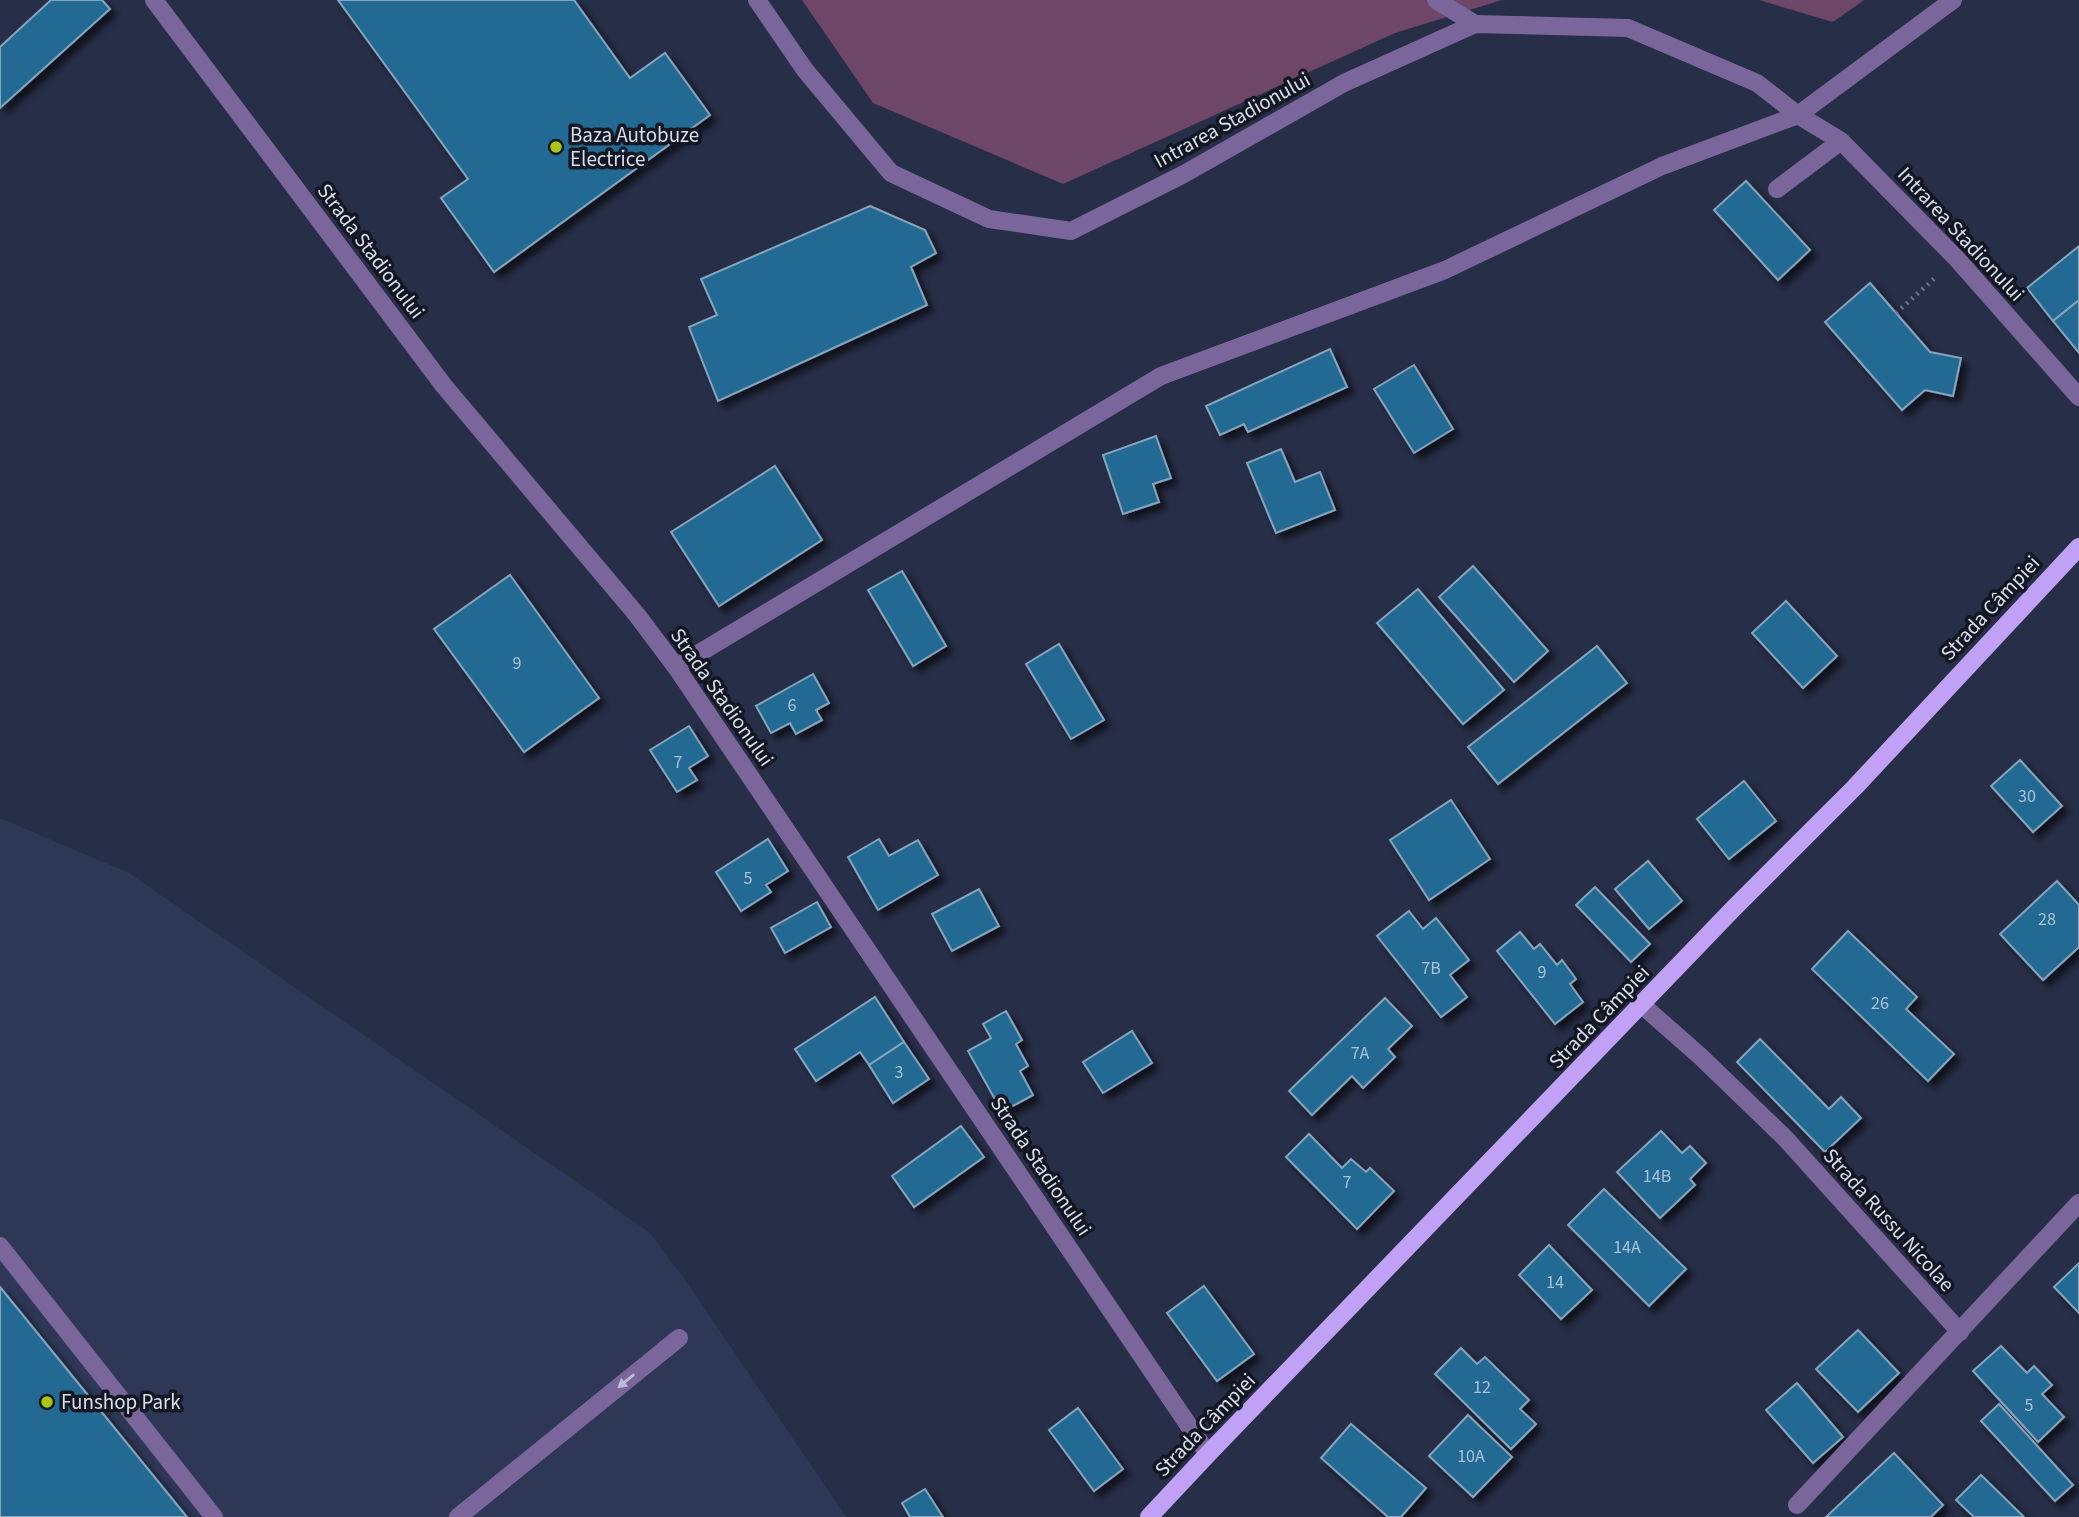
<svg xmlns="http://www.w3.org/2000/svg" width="2079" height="1517" font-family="'Source Sans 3',sans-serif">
	<defs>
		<filter id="shadow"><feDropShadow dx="6" dy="6" stdDeviation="3.5" flood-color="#0009"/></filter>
	</defs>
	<rect width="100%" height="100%" fill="#272e47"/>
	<path fill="#2e3756" d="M0,818L129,873L649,1232L686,1281L846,1517H0Z"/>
	<g fill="#6d4668">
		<path d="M802,0H1502L1395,33L1063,184L873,103Z"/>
		<path d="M1759,0H1864L1833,22Z"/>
	</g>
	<g fill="#226994" stroke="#86a4ba" stroke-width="2" filter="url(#shadow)">
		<path d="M51,0H102L110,9L0,108V47Z"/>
		<path d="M338,0H574L630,78L665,53L710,115L494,272L441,198L468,179Z"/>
		<path d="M1746,181L1810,250L1778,280L1714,210Z"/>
		<path d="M870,206L925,230L936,253L911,267L927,305L718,401L689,327L717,315L701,279Z"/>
		<path d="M2079,246V300L2053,321L2027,288Z"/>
		<path d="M1870,283L1930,352L1961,358L1953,396L1925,390L1902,410L1825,322Z"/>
		<path d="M2079,300V353L2053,321Z"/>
		<path d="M1330,349L1347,387L1248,432L1244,424L1220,435L1206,406Z"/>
		<path d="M1414,365L1453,429L1414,453L1374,389Z"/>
		<path d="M1156,436L1171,478L1153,484L1159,502L1123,514L1103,455Z"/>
		<path d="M1281,449L1295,482L1320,472L1335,510L1276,533L1247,463Z"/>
		<path d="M775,466L822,540L719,606L671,532Z"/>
		<path d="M1473,566L1548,651L1514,682L1439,597Z"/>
		<path d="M902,571L946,646L913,666L868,590Z"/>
		<path d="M510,575L599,698L524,752L434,629Z"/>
		<path d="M1418,589L1504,690L1463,724L1377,623Z"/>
		<path d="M1786,601L1837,656L1803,688L1752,633Z"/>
		<path d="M1059,644L1104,720L1071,739L1026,664Z"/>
		<path d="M1597,646L1627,683L1498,784L1468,747Z"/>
		<path d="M813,674L829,703L816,710L822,720L796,734L790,723L771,733L756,706Z"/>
		<path d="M689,726L708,756L689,768L697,780L677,792L650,750Z"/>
		<path d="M2020,760L2062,806L2033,832L1991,786Z"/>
		<path d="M1744,781L1776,821L1729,859L1697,819Z"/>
		<path d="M1451,800L1490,859L1429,900L1390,840Z"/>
		<path d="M768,839L788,871L766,885L771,892L741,911L716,872Z"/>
		<path d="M879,839L889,856L918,840L938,875L878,910L848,857Z"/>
		<path d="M1648,861L1682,901L1649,929L1615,889Z"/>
		<path d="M2057,881L2079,905V947L2043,980L2000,934Z"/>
		<path d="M1595,887L1650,944L1631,962L1576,905Z"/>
		<path d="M979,889L999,926L952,951L932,914Z"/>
		<path d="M817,902L831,927L785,953L771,928Z"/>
		<path d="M1409,911L1423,929L1436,918L1469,960L1450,975L1467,997L1441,1017L1377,936Z"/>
		<path d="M1848,931L1917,997L1906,1009L1954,1054L1928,1081L1812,969Z"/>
		<path d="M1520,932L1534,949L1540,944L1557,965L1562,960L1576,979L1570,984L1583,1002L1555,1024L1497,951Z"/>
		<path d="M875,997L904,1042L869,1065L860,1052L816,1081L795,1049Z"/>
		<path d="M1385,998L1412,1026L1388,1049L1395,1057L1363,1088L1352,1076L1312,1115L1289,1091Z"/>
		<path d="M1006,1011L1022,1040L1016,1044L1028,1066L1020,1071L1033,1095L1002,1112L968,1051L991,1038L983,1024Z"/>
		<path d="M1132,1031L1152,1063L1103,1093L1083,1062Z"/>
		<path d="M1760,1039L1829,1109L1841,1097L1861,1118L1825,1152L1737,1062Z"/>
		<path d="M904,1042L929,1079L893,1103L869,1065Z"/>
		<path d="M961,1126L984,1157L914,1207L892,1176Z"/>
		<path d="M1661,1131L1682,1153L1690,1146L1706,1163L1690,1179L1695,1185L1660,1218L1617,1172Z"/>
		<path d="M1309,1134L1342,1168L1351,1159L1366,1172L1370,1168L1394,1191L1357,1229L1286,1157Z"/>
		<path d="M1604,1189L1686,1269L1649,1306L1568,1225Z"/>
		<path d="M1549,1245L1592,1290L1561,1319L1519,1275Z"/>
		<path d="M2079,1263V1313L2054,1287Z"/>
		<path d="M1204,1286L1254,1354L1217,1381L1167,1313Z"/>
		<path d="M0,1287L187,1517H0Z"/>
		<path d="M1858,1330L1899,1373L1858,1412L1816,1369Z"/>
		<path d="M2001,1346L2027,1373L2034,1366L2052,1385L2042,1394L2064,1417L2038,1442L1973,1371Z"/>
		<path d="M1461,1348L1477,1364L1485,1357L1529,1400L1520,1409L1536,1424L1511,1449L1435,1374Z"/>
		<path d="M1797,1383L1843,1437L1813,1463L1766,1410Z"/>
		<path d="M1999,1404L2073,1485L2055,1501L1981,1421Z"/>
		<path d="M1078,1408L1123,1469L1094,1491L1049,1430Z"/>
		<path d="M1468,1415L1512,1457L1473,1497L1429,1456Z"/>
		<path d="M1351,1424L1426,1488L1401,1517H1388L1321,1458Z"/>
		<path d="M1894,1453L1943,1505L1931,1517H1826Z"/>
		<path d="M1981,1475L2024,1517H1974L1956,1500Z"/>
		<path d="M925,1489L943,1517H910L902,1503Z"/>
	</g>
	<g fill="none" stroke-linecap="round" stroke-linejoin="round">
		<path stroke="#6d7489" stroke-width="4.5" stroke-dasharray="2 5" stroke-linecap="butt" d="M1896,313L1935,278"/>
		<g stroke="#7a669a" stroke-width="18">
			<path d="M154,0L444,386L637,615L676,667L1208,1454"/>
			<path d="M757,0L805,70L891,173L989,219L1071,231L1184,174L1344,83L1475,24L1628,28L1757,83L1798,115L1841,141L1957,259L2079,397"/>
			<path d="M1436,0L1475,24"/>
			<path d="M1777,189L1841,141"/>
			<path d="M676,667L1161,376L1445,270L1662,166L1798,115L1953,0"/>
			<path d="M1642,1005L1700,1056L1785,1138L1960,1332"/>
			<path d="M0,1246L214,1517"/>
			<path d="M1797,1505L2079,1203"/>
			<path d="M458,1517L679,1338"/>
		</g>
		<path stroke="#c1a1f6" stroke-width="18" d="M1149,1517L1208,1454L1732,910L1855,787L2079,547"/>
	</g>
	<defs><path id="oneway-solid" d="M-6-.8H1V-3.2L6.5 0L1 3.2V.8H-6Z" transform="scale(1.75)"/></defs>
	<use fill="#bcbad5" href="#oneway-solid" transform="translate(626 1381) rotate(141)"/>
	<g fill="#aac717" stroke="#131722" stroke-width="2.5">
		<circle cx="556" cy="147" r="7"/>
		<circle cx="47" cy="1402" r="7"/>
	</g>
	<g text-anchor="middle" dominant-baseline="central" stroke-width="7" stroke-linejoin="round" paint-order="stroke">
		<g font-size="18" fill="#aac1d8">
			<text x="517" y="663">9</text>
			<text x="792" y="705">6</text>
			<text x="678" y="762">7</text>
			<text x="2027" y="796">30</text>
			<text x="748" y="878">5</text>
			<text x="2047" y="919">28</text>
			<text x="1431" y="968">7B</text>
			<text x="1542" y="972">9</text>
			<text x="1880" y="1003">26</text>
			<text x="1360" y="1053">7A</text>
			<text x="899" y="1072">3</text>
			<text x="1657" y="1176">14B</text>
			<text x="1347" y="1182">7</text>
			<text x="1627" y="1247">14A</text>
			<text x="1555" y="1282">14</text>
			<text x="1482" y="1387">12</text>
			<text x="2029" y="1405">5</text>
			<text x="1471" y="1456">10A</text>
		</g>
		<g font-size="21" fill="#d8deee" stroke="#131722">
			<text transform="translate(1232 120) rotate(-29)">Intrarea Stadionului</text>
			<text transform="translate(1961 234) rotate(47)">Intrarea Stadionului</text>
			<text transform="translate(371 251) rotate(53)">Strada Stadionului</text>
			<text transform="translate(1990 608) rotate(-47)">Strada Câmpiei</text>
			<text transform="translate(722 697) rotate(55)">Strada Stadionului</text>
			<text transform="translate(1599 1017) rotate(-46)">Strada Câmpiei</text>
			<text transform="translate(1041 1166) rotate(56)">Strada Stadionului</text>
			<text transform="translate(1889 1220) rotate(48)">Strada Russu Nicolae</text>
			<text transform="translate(1205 1425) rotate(-46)">Strada Câmpiei</text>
		</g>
		<g font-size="21" fill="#d8deee" stroke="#131722" text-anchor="start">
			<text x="570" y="135">Baza Autobuze<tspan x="570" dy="24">Electrice</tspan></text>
			<text x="61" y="1402">Funshop Park</text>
		</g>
	</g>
</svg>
